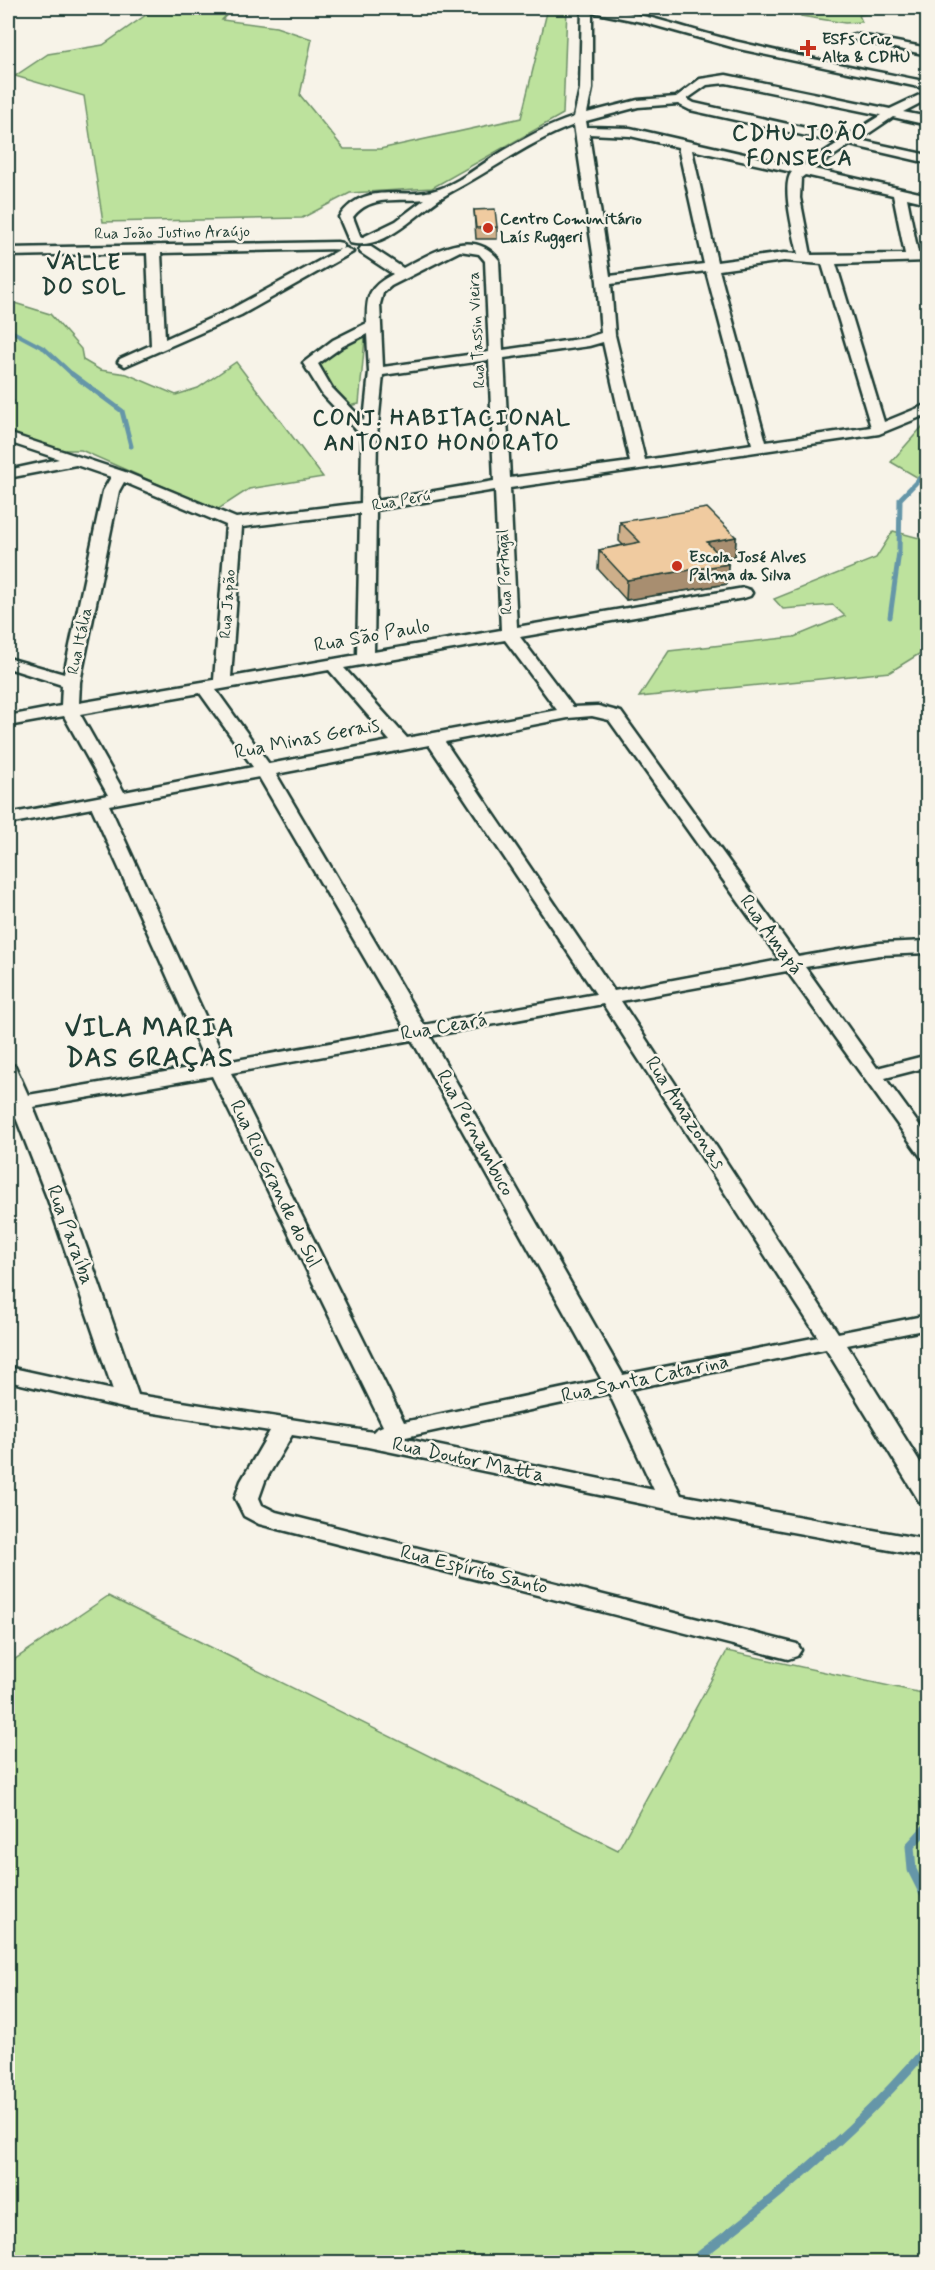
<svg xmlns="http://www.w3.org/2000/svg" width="935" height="2270" font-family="Mynerve,sans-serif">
	<rect width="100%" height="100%" fill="#f7f3e8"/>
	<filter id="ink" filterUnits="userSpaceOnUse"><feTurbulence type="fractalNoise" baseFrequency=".0167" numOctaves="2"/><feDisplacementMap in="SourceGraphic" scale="12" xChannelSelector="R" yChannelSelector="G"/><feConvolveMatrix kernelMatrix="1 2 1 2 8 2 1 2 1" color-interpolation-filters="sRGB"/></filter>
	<g filter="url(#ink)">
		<g fill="#bde29d" stroke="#6e9068" stroke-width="1.5">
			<path d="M156,8H233L222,20L276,27L312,39L300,95L344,149H380L521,118L548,8H567L563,114L432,188L350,193L302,218L103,222L84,96L15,76L48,54L103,45Z"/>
			<path d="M797,8H916L859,15L862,22L845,23L801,16Z"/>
			<path d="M8,301L50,314L81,349L83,360L100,370L127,374L176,395L198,388L236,362L323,477L249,489L217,510L81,450H52L8,432V403L14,401L8,397Z"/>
			<path d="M361,336L365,338L359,404L347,406L314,366L315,361Z"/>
			<path d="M927,426H928L927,483L891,462L922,427Z"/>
			<path d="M893,531L927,540V649L890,672L639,697L669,651L794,637L845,616L833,605L783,609L774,599L876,558Z"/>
			<path d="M108,1596L618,1850L727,1651L927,1694V2262H8V1664Z"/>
		</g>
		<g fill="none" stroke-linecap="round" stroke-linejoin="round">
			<path stroke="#6596a8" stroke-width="4" d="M8,322L13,332L45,349L73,375"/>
			<g stroke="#6596a8" stroke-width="5">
				<path d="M72,374L122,411L131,446"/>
				<path d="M890,617L899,552L900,499L928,470"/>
			</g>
			<g stroke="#6596a8" stroke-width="9">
				<path d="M928,1826L910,1846L912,1870L928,1902"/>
				<path d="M691,2262C776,2199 860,2128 928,2047"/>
			</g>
			<g stroke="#1f3d34" stroke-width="5">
				<g id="minor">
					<path d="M582,8C637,8 689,31 743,43C804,58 866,69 928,82V89L739,49L642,22L592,12V89L587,113L638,100L676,97L700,79L726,75L890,109L928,91V99L903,112L928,117V125L893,117L859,140L928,155V163L850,145L814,169L928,195V203L907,198L918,253H928V261L836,264L884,422L928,404V414L879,434L510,488L517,627L744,588L750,590L752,593L750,596L744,598L520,637L573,707L598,706L621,712L798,957L880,943L928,941V953L880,955L805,967L877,1068L928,1055V1067L885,1078L928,1137V1159L921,1157L787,971L621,1001L838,1333L928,1315V1329L847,1345L928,1475V1503L919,1501L826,1349L630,1389L681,1495L928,1540V1557L672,1510L363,1446L292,1435L265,1481L259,1498L262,1505L276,1512L797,1644L801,1650L797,1656L788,1659L259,1524L244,1516L235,1498L241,1481L270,1431L128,1409L8,1381V1367L113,1390L48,1200L13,1110L8,1111V1064L15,1066L28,1095L207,1065L92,808L8,824V814L108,795L64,716L8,726V716L61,706L62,685L8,668V658L64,674L103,491L111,477L76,465L8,478V470L59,459L8,442V433L125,472L236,518L361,503L362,436L322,394L303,363L333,340L367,323C366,295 369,287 393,274L361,253L359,250L361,247H371L403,268C432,253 473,226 499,260L503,350L586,338L601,333L597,281L574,125C530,141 491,171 449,193C420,209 387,252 350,243L339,217C365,181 396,199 432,191C453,186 474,170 492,158C519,141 544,127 574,117L580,89ZM726,83L881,115L846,137L694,103L687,99L707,85ZM678,104L690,110L838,143L801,167L630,128L587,127L586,121L638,107ZM589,134L630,136L678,147L704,264L610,276ZM692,150L792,172C780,185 795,237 798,254L784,253L717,262ZM805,175L893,195L905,254L811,255L800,198L801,178ZM425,199L396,221L361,238L353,217C371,194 398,202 425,199ZM460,251L479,254L485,261L489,352L383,367L380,304L383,293L391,286ZM784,261L822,264L871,427L766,442L719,270ZM706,271L752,444L645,460L615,335L611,284ZM367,334L369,372L364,421L332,388L318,364L343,346ZM603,342L630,462L510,478L504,358L589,346ZM489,360L494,481L376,501L377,435L383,375ZM124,482L226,525L214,680L79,703L80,682L119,491ZM495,490L501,630L374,652L376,510ZM360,513L357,655L231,677L242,527ZM505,640L557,710L407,738L344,668ZM329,670L390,741L269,764L216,690ZM200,693L253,767L124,792L80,714ZM592,716L609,720L780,960L614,991L445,742L568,718ZM429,745L596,994L424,1025L276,774ZM259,777L406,1029L226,1062L109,805ZM603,1004L818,1337L623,1375L430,1036ZM412,1040L602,1380L404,1422L231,1073ZM212,1076L383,1426L376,1429L373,1432L138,1395L70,1200L33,1107ZM609,1393L654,1490L401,1438Z"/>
					<path d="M855,34L928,48V55L851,39V35Z"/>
					<path d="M337,242L342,243L344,246L342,249L161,253L165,339L231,309L341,249L346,248L353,252L241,315L125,366L118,362L120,359L151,345L147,253L8,256V248Z"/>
				</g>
			</g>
			<use href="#minor" fill="#f7f3e8" fill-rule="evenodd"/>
		</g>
		<g fill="#ceaf8a" stroke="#1f3d34" stroke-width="1.5">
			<path d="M474,210L497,227V239H476Z"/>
			<path d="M620,522L736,537L735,556L723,559L728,564L727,584L626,600L598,569L599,550L623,545L619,541Z"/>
		</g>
		<g fill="#a88e70" stroke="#1f3d34" stroke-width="1.5">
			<path d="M736,537L735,556L707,561V542Z"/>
			<path d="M728,564L727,584L626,600L627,580Z"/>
		</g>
		<g fill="#f0cba0" stroke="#1f3d34" stroke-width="1.5">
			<path d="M495,209L497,227L476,228L474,210Z"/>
			<path d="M707,508L736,537L707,542L728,564L627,580L599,550L640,542L620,522Z"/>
		</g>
	</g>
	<g fill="#c8321e" stroke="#f7f3e8" stroke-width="2">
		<path d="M805 39h6v6h6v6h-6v6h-6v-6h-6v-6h6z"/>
		<circle cx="488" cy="228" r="6"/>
		<circle cx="677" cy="566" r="6"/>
	</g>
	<g text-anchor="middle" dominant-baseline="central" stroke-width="5" stroke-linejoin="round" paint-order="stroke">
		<g font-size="16" font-weight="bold" fill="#1f3d34" stroke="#f7f3e8" text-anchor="start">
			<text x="822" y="39">ESFs Cruz<tspan x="822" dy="18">Alta &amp; CDHU</tspan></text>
			<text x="500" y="219">Centro Comunitário<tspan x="500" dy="18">Laís Ruggeri</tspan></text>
			<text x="689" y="557">Escola José Alves<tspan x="689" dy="18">Palma da Silva</tspan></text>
		</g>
		<g font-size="16" fill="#1f3d34" stroke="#f7f3e8">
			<text transform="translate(172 233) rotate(-1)">Rua João Justino Araújo</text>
			<text transform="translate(477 330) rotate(-93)">Rua Tassin Vieira</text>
			<text transform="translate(401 501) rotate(-10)">Rua Perú</text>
			<text transform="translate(505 572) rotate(-93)">Rua Portugal</text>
			<text transform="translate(228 604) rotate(-86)">Rua Japão</text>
			<text transform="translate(80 641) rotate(-78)">Rua Itália</text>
		</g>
		<g font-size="20" fill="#1f3d34" stroke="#f7f3e8">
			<text transform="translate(372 636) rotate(-10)">Rua São Paulo</text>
			<text transform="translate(307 739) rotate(-11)">Rua Minas Gerais</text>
			<text transform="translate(771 935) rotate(54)">Rua Amapá</text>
			<text transform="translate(444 1027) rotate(-10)">Rua Ceará</text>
			<text transform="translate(685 1113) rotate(57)">Rua Amazonas</text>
			<text transform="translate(475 1133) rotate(61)">Rua Pernambuco</text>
			<text transform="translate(275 1184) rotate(64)">Rua Rio Grande do Sul</text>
			<text transform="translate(70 1235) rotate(70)">Rua Paraíba</text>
			<text transform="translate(645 1379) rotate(-12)">Rua Santa Catarina</text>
			<text transform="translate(468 1460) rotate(12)">Rua Doutor Matta</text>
			<text transform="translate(474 1570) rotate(14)">Rua Espírito Santo</text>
		</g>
		<g font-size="22" font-weight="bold" letter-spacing="1.5" fill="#1f3d34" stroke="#f7f3e8">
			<text x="800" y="134">CDHU JOÃO<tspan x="800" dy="25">FONSECA</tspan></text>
			<text x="84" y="263">VALLE<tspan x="84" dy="25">DO SOL</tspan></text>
			<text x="442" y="419">CONJ. HABITACIONAL<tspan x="442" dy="25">ANTONIO HONORATO</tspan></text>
		</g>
		<g font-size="26" font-weight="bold" letter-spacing="1.5" fill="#1f3d34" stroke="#f7f3e8">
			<text x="150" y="1029">VILA MARIA<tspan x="150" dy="30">DAS GRAÇAS</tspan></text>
		</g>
	</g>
	<rect width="935" height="2270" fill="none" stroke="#f7f3e8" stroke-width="30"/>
	<rect x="15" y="15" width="905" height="2240" fill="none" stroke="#1f3d34" stroke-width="2" filter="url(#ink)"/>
</svg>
